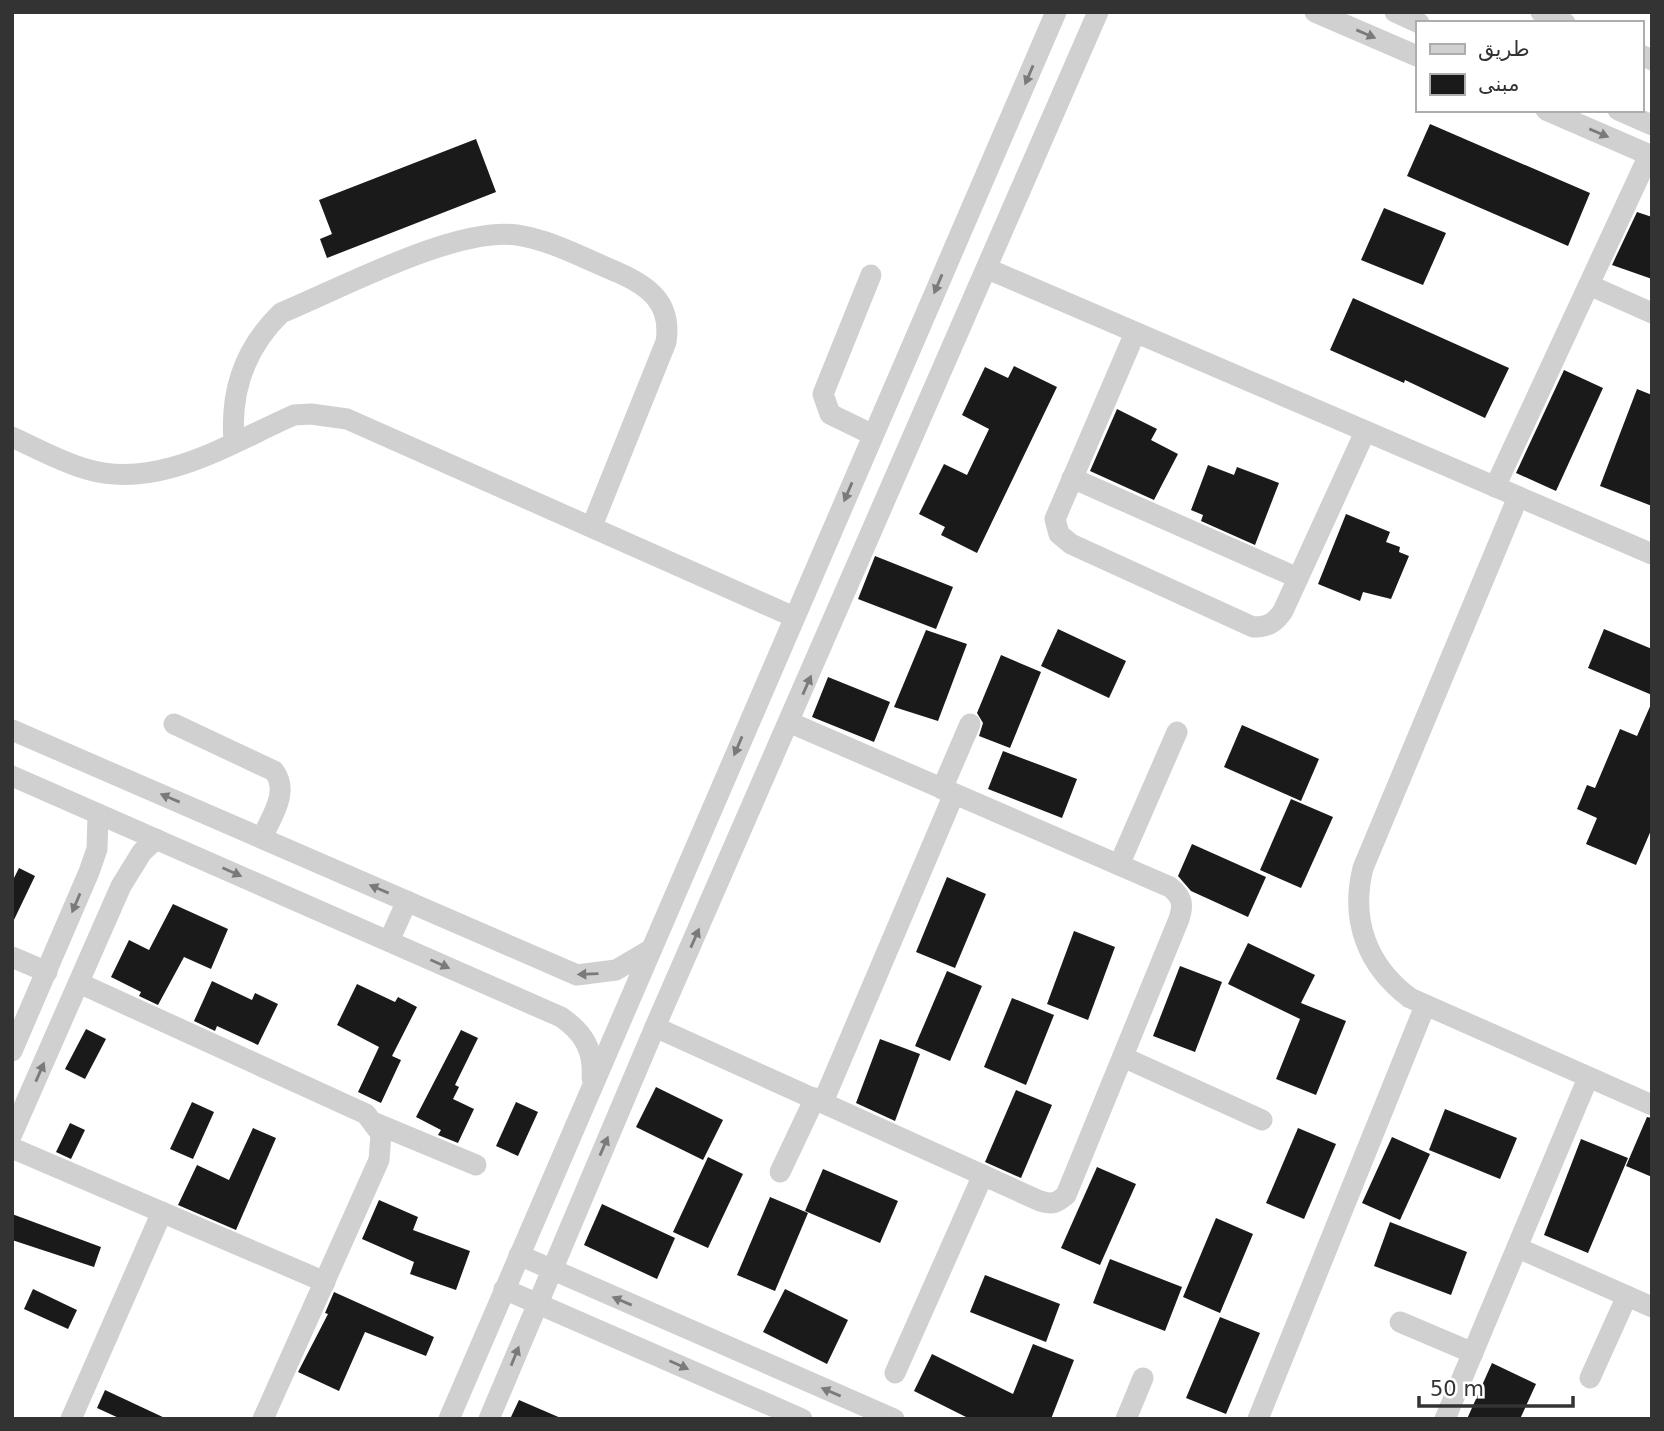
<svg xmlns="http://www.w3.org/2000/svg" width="1664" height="1431" font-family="'DejaVu Sans',Vazirmatn,sans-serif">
	<rect width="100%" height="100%" fill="#fff"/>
	<g fill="#1a1a1a">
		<path d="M1430,124L1590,193L1568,246L1407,176Z"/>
		<path d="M476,139L496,192L327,258L320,239L332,234L319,200Z"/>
		<path d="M1384,208L1446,233L1423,285L1361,260Z"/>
		<path d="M1637,212L1652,217V279L1612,265Z"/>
		<path d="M1353,298L1509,368L1485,418L1405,380L1404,383L1330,350Z"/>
		<path d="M1014,366L1057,387L977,553L941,535L945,527L919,514L944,464L967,475L989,429L962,415L985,367L1008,378Z"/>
		<path d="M1564,370L1603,388L1556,491L1516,473Z"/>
		<path d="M1637,389L1652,395V506L1600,486Z"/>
		<path d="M1117,409L1157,429L1151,440L1178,454L1154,500L1090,471Z"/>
		<path d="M1208,465L1234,475L1237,467L1279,483L1255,545L1201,521L1203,515L1191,510Z"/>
		<path d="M1346,514L1390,532L1386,542L1400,547L1399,552L1409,556L1391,599L1363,592L1360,601L1318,584Z"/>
		<path d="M875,556L953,587L936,629L858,599Z"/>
		<path d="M1058,629L1126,661L1109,698L1041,666Z"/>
		<path d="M1604,629L1652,649V695L1588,668Z"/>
		<path d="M926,630L967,644L938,721L894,707Z"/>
		<path d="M1001,655L1041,672L1010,748L979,736L983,723L977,713Z"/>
		<path d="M828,677L890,702L874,742L812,717Z"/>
		<path d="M1652,702V828L1636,865L1586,844L1597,818L1577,809L1587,785L1595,788L1620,729L1637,736Z"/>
		<path d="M1242,725L1319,759L1301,801L1224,767Z"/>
		<path d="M1003,751L1077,779L1062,818L988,789Z"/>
		<path d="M1291,799L1333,817L1301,888L1260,870Z"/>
		<path d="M1192,844L1266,877L1248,917L1191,891L1178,876Z"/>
		<path d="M19,868L35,876L12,924V882Z"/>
		<path d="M947,877L986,894L955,968L916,952Z"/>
		<path d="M173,904L228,929L211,969L184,957L158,1005L139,996L141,992L111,977L129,940L149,950Z"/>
		<path d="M1074,931L1115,947L1088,1020L1047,1004Z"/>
		<path d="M1248,943L1315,975L1301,1003L1346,1021L1316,1095L1276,1079L1300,1019L1228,984Z"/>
		<path d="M1180,966L1222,982L1195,1052L1153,1036Z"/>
		<path d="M947,971L982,986L950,1061L915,1046Z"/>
		<path d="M212,981L252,1000L255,993L278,1004L258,1045L217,1026L215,1031L194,1021Z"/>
		<path d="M357,984L395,1002L398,997L417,1007L392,1056L401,1060L381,1103L358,1092L379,1047L337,1025Z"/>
		<path d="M1012,998L1054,1015L1026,1085L984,1067Z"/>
		<path d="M86,1029L106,1039L85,1079L65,1069Z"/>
		<path d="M461,1030L478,1038L455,1085L459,1087L453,1099L474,1109L458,1143L438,1135L441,1130L416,1117Z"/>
		<path d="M880,1039L920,1054L895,1121L856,1103Z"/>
		<path d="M656,1087L723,1120L703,1160L636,1127Z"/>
		<path d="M1016,1090L1052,1105L1021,1178L985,1162Z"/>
		<path d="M192,1102L214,1112L193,1159L170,1149Z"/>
		<path d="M516,1102L538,1112L518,1156L496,1146Z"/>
		<path d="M1445,1109L1517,1138L1500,1179L1429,1150Z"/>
		<path d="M1647,1117L1652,1118V1177L1626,1166Z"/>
		<path d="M70,1123L85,1130L71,1159L56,1152Z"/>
		<path d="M253,1128L276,1138L236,1230L178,1205L197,1165L229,1180Z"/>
		<path d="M1298,1128L1336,1144L1304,1219L1266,1203Z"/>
		<path d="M1392,1137L1430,1154L1400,1220L1362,1203Z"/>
		<path d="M1581,1139L1628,1158L1588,1253L1544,1235Z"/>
		<path d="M708,1157L743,1174L708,1248L673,1232Z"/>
		<path d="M1097,1167L1136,1184L1100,1265L1061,1248Z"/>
		<path d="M823,1169L898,1201L880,1243L805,1211Z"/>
		<path d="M770,1197L808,1213L775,1291L737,1275Z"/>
		<path d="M379,1200L418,1217L413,1230L470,1251L456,1290L410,1274L414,1262L362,1239Z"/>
		<path d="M602,1204L675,1238L657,1279L584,1245Z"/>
		<path d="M12,1214L101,1247L94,1267L12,1240Z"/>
		<path d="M1216,1218L1253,1234L1220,1313L1183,1297Z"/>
		<path d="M1390,1222L1467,1252L1451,1295L1374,1266Z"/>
		<path d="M1110,1259L1182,1287L1165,1331L1093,1303Z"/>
		<path d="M985,1275L1060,1304L1046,1342L970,1312Z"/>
		<path d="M33,1289L77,1310L68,1329L24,1309Z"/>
		<path d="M785,1289L848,1320L827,1364L763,1332Z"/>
		<path d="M334,1292L434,1337L426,1356L365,1332L339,1391L298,1372L328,1314L325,1313Z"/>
		<path d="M1220,1317L1260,1333L1226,1414L1186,1398Z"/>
		<path d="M1033,1344L1074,1360L1051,1419H970L914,1391L932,1354L1013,1394Z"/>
		<path d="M1492,1363L1536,1384L1520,1419H1467Z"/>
		<path d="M105,1390L167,1419H121L97,1408Z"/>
		<path d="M519,1400L563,1419H510Z"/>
	</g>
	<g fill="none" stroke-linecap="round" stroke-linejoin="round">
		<g stroke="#d0d0d0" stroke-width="21">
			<path d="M1315,12L1417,56"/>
			<path d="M1395,12L1419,23"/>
			<path d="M1541,12L1565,23"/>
			<path d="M1641,55L1652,60"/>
			<path d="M1546,110L1652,156"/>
			<path d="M1618,110L1652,125"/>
			<path d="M988,269L1652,554"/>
			<path d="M871,275L823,394L830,414L873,435"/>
			<path d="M1589,285L1652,313"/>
			<path d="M1135,333L1055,519L1059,534L1071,544L1253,627C1268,627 1275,623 1283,611L1365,432"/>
			<path d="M12,437C36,448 61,462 86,469C158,491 230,443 294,415L311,414L347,419L794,617"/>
			<path d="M234,441C230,391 245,348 281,313C342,288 454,227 517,235C551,240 585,259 617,272C649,286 672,303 666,342L592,526"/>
			<path d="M1072,478L1298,578"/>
			<path d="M1495,487L1649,155"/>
			<path d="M1518,497L1363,868C1350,920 1367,966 1410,998L1652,1105"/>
			<path d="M174,724L274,771C290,792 271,817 262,838"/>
			<path d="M12,730L577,975L616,970L650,950"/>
			<path d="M12,776L561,1017C584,1033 594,1050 592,1078"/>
			<path d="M942,789L970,724"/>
			<path d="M1119,865L1177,732"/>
			<path d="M389,941L407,901"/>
			<path d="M12,957L47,972"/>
			<path d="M79,983L366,1114L381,1134L379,1160L263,1419"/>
			<path d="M655,1027L1040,1201C1052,1205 1057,1203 1066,1195L1179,919C1184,904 1182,897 1170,887L791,723"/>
			<path d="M12,1051L89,872L97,849L98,814"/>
			<path d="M1123,1057L1262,1120"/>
			<path d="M823,1102L954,794"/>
			<path d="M375,1123L476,1165"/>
			<path d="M12,1134L121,886L142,852L156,839"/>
			<path d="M12,1148L325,1282"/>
			<path d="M780,1172L815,1098"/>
			<path d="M1518,1248L1652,1307"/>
			<path d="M519,1255L894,1419"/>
			<path d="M504,1289L802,1419"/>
			<path d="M1400,1322L1473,1353"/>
			<path d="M895,1373L983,1175"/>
			<path d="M1590,1378L1627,1296"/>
			<path d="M71,1419L162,1212"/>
			<path d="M449,1419L1056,12"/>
			<path d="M489,1419L655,1027L1098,12"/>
			<path d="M1126,1419L1143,1378"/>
			<path d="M1258,1419L1425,1006"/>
			<path d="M1445,1419L1588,1078"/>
		</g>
	</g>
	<defs><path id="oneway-solid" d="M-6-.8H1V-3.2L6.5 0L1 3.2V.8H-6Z" transform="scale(1.75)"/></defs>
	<g fill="#7a7a7a">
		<use href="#oneway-solid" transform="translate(1366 34) rotate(23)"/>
		<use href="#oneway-solid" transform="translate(1029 75) rotate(113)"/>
		<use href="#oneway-solid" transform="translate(1599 133) rotate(23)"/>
		<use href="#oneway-solid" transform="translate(938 284) rotate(113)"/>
		<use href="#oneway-solid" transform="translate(848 492) rotate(113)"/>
		<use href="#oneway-solid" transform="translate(807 685) rotate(-66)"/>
		<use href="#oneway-solid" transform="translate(738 746) rotate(113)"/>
		<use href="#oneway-solid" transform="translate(170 798) rotate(-157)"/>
		<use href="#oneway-solid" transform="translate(232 872) rotate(24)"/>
		<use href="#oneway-solid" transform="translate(379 889) rotate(-157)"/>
		<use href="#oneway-solid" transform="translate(76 903) rotate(113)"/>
		<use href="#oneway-solid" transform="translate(695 938) rotate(-66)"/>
		<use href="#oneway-solid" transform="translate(440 964) rotate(24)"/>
		<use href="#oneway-solid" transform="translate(588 974) rotate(178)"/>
		<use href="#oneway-solid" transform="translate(40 1072) rotate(-66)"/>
		<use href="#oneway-solid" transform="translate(604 1146) rotate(-67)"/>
		<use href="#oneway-solid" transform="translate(622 1301) rotate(-157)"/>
		<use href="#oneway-solid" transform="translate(515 1356) rotate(-68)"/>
		<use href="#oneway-solid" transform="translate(679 1365) rotate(24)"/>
		<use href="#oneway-solid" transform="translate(831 1392) rotate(-157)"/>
	</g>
	<rect width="1664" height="1431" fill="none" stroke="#333333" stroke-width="28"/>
	<rect x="1416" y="21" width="228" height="91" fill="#ffffff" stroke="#adadad" stroke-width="2"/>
	<rect x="1430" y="44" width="35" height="10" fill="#d0d0d0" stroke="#adadad" stroke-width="2"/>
	<text x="1478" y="56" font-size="21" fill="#333333">طريق</text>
	<rect x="1430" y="74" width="35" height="21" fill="#1a1a1a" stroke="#adadad" stroke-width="2"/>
	<text x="1478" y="91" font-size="21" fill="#333333">مبنى</text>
	<path d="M1419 1396v10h154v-10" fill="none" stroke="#333333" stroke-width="3.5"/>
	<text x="1430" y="1396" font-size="21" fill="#333333" stroke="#ffffff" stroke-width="5" paint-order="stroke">50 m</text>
</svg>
